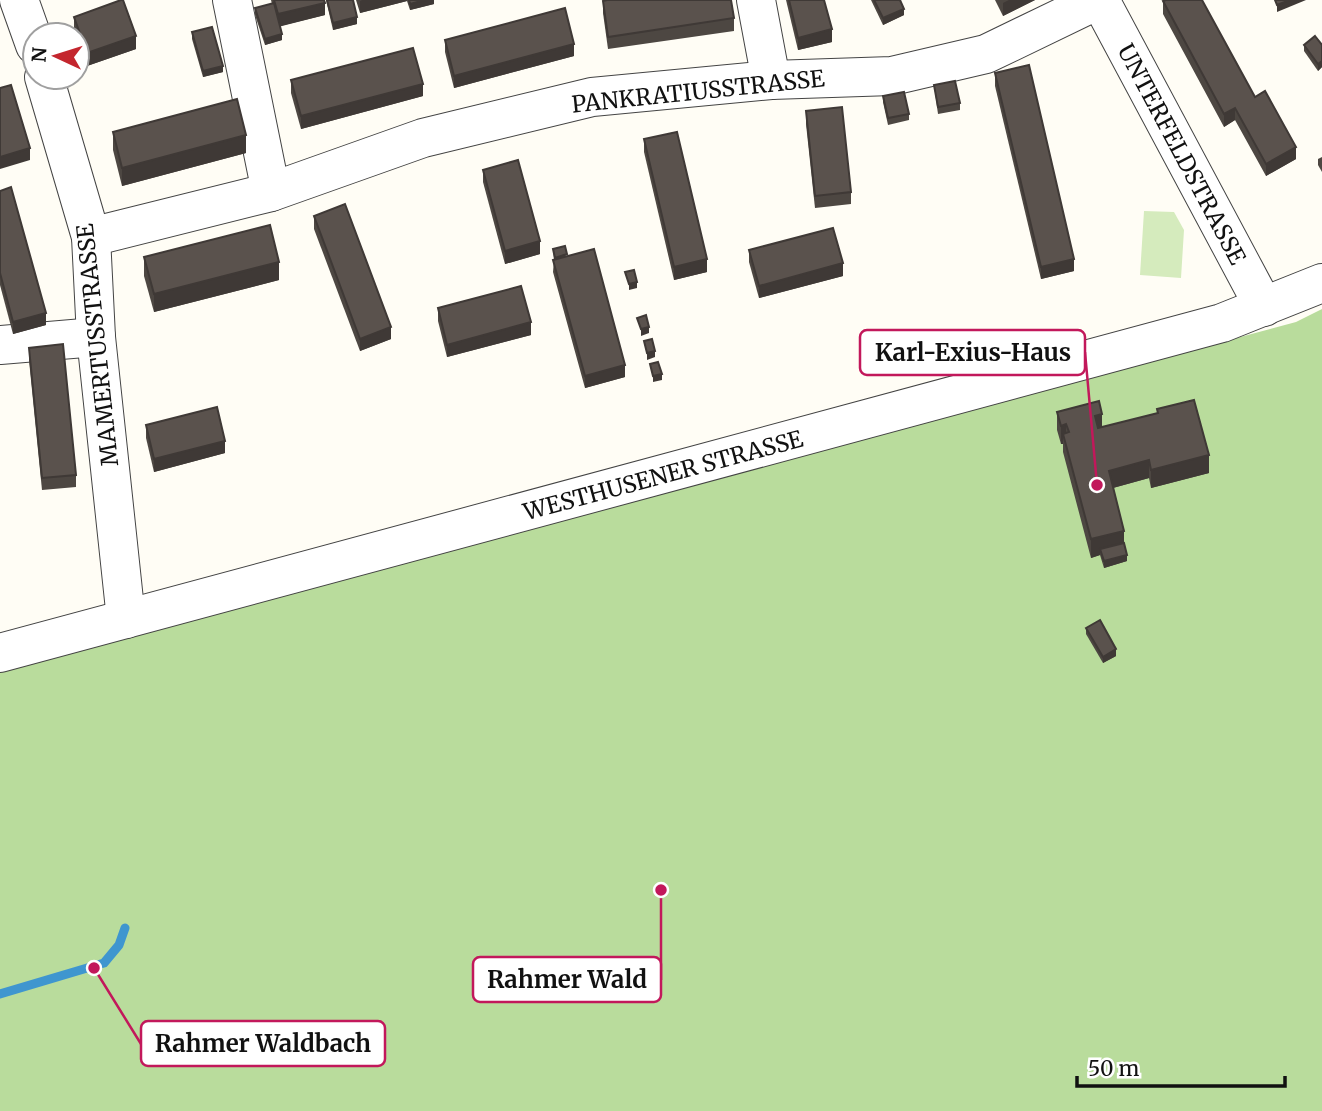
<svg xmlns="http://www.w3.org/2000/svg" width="1322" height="1111" font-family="Merriweather,serif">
	<rect width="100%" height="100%" fill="#fffdf5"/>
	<path fill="#d5ebbd" d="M1144,211L1174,212L1184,230L1181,278L1140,275Z"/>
	<path fill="#b9dc9c" d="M1322,309V1111H0V670L1296,322Z"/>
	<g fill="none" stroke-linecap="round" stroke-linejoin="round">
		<path stroke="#3f96cf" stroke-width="9" d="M0,994L104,963L119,945L125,928"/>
		<g stroke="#444" stroke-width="40">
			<g id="minor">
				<path d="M19,0L35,45"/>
				<path d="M232,0L271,192"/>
				<path d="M756,0L771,80"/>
				<path d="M1100,0L1264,307"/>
				<path d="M44,77L91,237L96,337L126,619"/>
				<path d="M91,237L271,192L423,138L592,97L771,80L892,76L986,54L1098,0"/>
				<path d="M0,345L96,337"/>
				<path d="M0,653L1222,323L1322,283"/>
			</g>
		</g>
		<use href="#minor" stroke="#fff" stroke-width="38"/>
	</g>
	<g fill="#4d4742">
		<path d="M271,0H324L325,15L280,26L282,40L265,45L255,15V8L272,4Z"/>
		<path d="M326,0H353L357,24L333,30Z"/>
		<path d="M356,0H434V4L410,10L407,1L360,13Z"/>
		<path d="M786,0H824L832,42L798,50Z"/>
		<path d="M871,0H900L904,15L883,25Z"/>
		<path d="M995,0H1035L1003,16Z"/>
		<path d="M603,1L734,18V31L608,49L603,13Z"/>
		<path d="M1163,1L1255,97L1296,159L1266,176L1235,120L1224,127L1163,14Z"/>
		<path d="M74,17L136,49L87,66L77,35L74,29Z"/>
		<path d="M192,32L223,72L203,77L192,39Z"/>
		<path d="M445,40L574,56L454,88L445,52Z"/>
		<path d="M1304,45H1322V67L1318,71L1304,51Z"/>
		<path d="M995,73L1074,271L1041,279L995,86Z"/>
		<path d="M291,80L423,96L301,129L291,93Z"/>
		<path d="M934,85L960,103V110L938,114Z"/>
		<path d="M883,96L909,114V120L888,125L883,102Z"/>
		<path d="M806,111L851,192V204L815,208L806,124Z"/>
		<path d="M113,132L246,153L122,186L113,150Z"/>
		<path d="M644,139L707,272L674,280L644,152Z"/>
		<path d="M1322,157V172L1318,165V159Z"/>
		<path d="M483,170L540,254L505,264L483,182Z"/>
		<path d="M0,191L46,325L13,334L0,285Z"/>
		<path d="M314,216L391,339L360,351L314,229Z"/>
		<path d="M553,249L567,256L625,377L585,388L553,272L554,260Z"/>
		<path d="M749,250L843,276L759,298L749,262Z"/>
		<path d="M144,257L279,280L154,312L144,276Z"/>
		<path d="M438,308L531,335L447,357L438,321Z"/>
		<path d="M29,348L76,475V487L42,490L29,360Z"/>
		<path d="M1157,409L1209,473L1151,488L1149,478L1113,488L1127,561L1104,568L1100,555L1091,558L1063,452V444H1061L1057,430V412L1102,427L1157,413Z"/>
		<path d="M146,425L225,453L154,472L146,438Z"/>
		<path d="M1086,628L1116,656L1103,663L1086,634Z"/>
	</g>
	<g fill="#3f3936">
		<path d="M362,0H407V1L360,13V1Z"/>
		<path d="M425,0H434V4L410,10V4Z"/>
		<path d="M1009,0H1035L1003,16V3Z"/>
		<path d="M1290,0H1306L1277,12V5Z"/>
		<path d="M325,3V15L278,27V14Z"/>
		<path d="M904,9V15L883,25V18Z"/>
		<path d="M357,17V24L333,30V23Z"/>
		<path d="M832,29V42L798,50V38Z"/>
		<path d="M282,34V40L265,45V39Z"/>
		<path d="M136,36V49L87,66V53Z"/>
		<path d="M574,44V56L454,88V76Z"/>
		<path d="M1322,61V67L1318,71V64Z"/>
		<path d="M223,66V72L203,77V71Z"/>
		<path d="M423,84V96L301,129V116Z"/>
		<path d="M1235,108V120L1224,127V114Z"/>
		<path d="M246,135V153L122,186V168Z"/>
		<path d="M1296,147V159L1266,176V164Z"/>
		<path d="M30,148V160L0,169V157Z"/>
		<path d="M540,241V254L505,264V251Z"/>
		<path d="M707,259V272L674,280V267Z"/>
		<path d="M1074,259V271L1041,279V267Z"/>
		<path d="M279,262V280L154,312V294Z"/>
		<path d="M843,263V276L759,298V286Z"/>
		<path d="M637,282V288L629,290V284Z"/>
		<path d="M46,313V325L13,334V322Z"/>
		<path d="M531,322V335L447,357V345Z"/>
		<path d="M391,327V339L360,351V339Z"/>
		<path d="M649,327V333L641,336V329Z"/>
		<path d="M655,351V357L647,360V353Z"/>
		<path d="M625,365V377L585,388V376Z"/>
		<path d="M662,374V380L653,382V376Z"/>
		<path d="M1102,414V432L1095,434V416Z"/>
		<path d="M1066,424V443L1063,434V444H1061V426Z"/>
		<path d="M225,441V453L154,472V459Z"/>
		<path d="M1209,455V473L1151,488V470Z"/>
		<path d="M1149,460V478L1109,489V471Z"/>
		<path d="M1124,531V549H1100V555L1091,558V539Z"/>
		<path d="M1127,555V561L1104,568V561Z"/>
		<path d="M1116,649V656L1103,663V657Z"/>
	</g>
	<g fill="#5a524d" stroke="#3f3936" stroke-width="2">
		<path d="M121,0H123L136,36L87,53L74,17Z"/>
		<path d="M274,0H324L325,3L278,14Z"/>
		<path d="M327,0H353L357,17L333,23Z"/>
		<path d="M409,0H425L410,4Z"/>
		<path d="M607,0H731L734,18L608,37L603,1Z"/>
		<path d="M789,0H824L832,29L798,38Z"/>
		<path d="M874,0H900L904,9L883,18Z"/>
		<path d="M1166,0H1202L1255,97L1265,91L1296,147L1266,164L1235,108L1224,114L1163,1Z"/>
		<path d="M1275,0H1290L1277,5Z"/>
		<path d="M274,3L282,34L265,39L255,8Z"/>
		<path d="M565,8L574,44L454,76L445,40Z"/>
		<path d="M212,27L223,66L203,71L192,32Z"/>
		<path d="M1315,36L1322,45V61L1318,64L1304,45Z"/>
		<path d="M413,48L423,84L301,116L291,80Z"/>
		<path d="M1029,65L1074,259L1041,267L995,73Z"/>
		<path d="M955,81L960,103L938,107L934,85Z"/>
		<path d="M11,85L30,148L0,157V88Z"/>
		<path d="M904,92L909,114L888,118L883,96Z"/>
		<path d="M237,99L246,135L122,168L113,132Z"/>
		<path d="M842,107L851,192L815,196L806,111Z"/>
		<path d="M677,132L707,259L674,267L644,139Z"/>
		<path d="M518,160L540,241L505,251L483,170Z"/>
		<path d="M11,187L46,313L13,322L0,273V191Z"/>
		<path d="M345,204L391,327L360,339L314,216Z"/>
		<path d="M270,225L279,262L154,294L144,257Z"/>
		<path d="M833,228L843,263L759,286L749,250Z"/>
		<path d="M565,246L567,254L555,258L553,249Z"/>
		<path d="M594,249L625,365L585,376L553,260Z"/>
		<path d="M634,270L637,282L629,284L625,272Z"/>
		<path d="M521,286L531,322L447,345L438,308Z"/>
		<path d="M646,315L649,327L641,329L637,318Z"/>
		<path d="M652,339L655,351L647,353L644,341Z"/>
		<path d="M63,344L76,475L42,478L29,348Z"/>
		<path d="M658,362L662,374L653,376L650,364Z"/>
		<path d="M1194,400L1209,455L1151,470L1149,460L1109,471L1124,531L1091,539L1063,434L1069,432L1066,424L1061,426L1057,412L1099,401L1102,414L1095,416L1098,428L1158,413L1157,409Z"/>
		<path d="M217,407L225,441L154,459L146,425Z"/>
		<path d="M1124,543L1127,555L1104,561L1100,549Z"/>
		<path d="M1100,620L1116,649L1103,657L1086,628Z"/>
	</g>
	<g text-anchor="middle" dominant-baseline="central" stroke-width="7" stroke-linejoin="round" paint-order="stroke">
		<g font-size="23" fill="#111" stroke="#fff">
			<text transform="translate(698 91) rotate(-6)">PANKRATIUSSTRASSE</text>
			<text transform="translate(1182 154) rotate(62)">UNTERFELDSTRASSE</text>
			<text transform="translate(97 345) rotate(-96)">MAMERTUSSTRASSE</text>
			<text transform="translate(663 475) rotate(-15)">WESTHUSENER STRASSE</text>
		</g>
	</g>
	<path fill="none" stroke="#c2185b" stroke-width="2.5" d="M1097 485L1085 352M661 890L661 980M94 968L141 1044"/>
	<g fill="#c2185b" stroke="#fff" stroke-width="2.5">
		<circle cx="1097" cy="485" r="7"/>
		<circle cx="661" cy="890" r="7"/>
		<circle cx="94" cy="968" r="7"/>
	</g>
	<g fill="#fff" stroke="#c2185b" stroke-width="2.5">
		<rect x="860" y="330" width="225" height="45" rx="7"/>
		<rect x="473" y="957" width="188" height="45" rx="7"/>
		<rect x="141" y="1021" width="244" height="45" rx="7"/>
	</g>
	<g font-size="24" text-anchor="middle" font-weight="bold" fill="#111">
		<text x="973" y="361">Karl-Exius-Haus</text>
		<text x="567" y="988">Rahmer Wald</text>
		<text x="263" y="1052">Rahmer Waldbach</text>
	</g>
	<g transform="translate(56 56) rotate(274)"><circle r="33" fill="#ffffff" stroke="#a0a0a0" stroke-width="2"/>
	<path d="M0-5L12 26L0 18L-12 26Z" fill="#c4262e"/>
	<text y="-10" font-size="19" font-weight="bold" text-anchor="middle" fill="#111111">N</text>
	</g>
	<path d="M1077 1076v10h208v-10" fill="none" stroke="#111111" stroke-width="3.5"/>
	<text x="1088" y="1076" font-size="21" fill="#111111" stroke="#ffffff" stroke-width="5" paint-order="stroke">50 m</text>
</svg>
